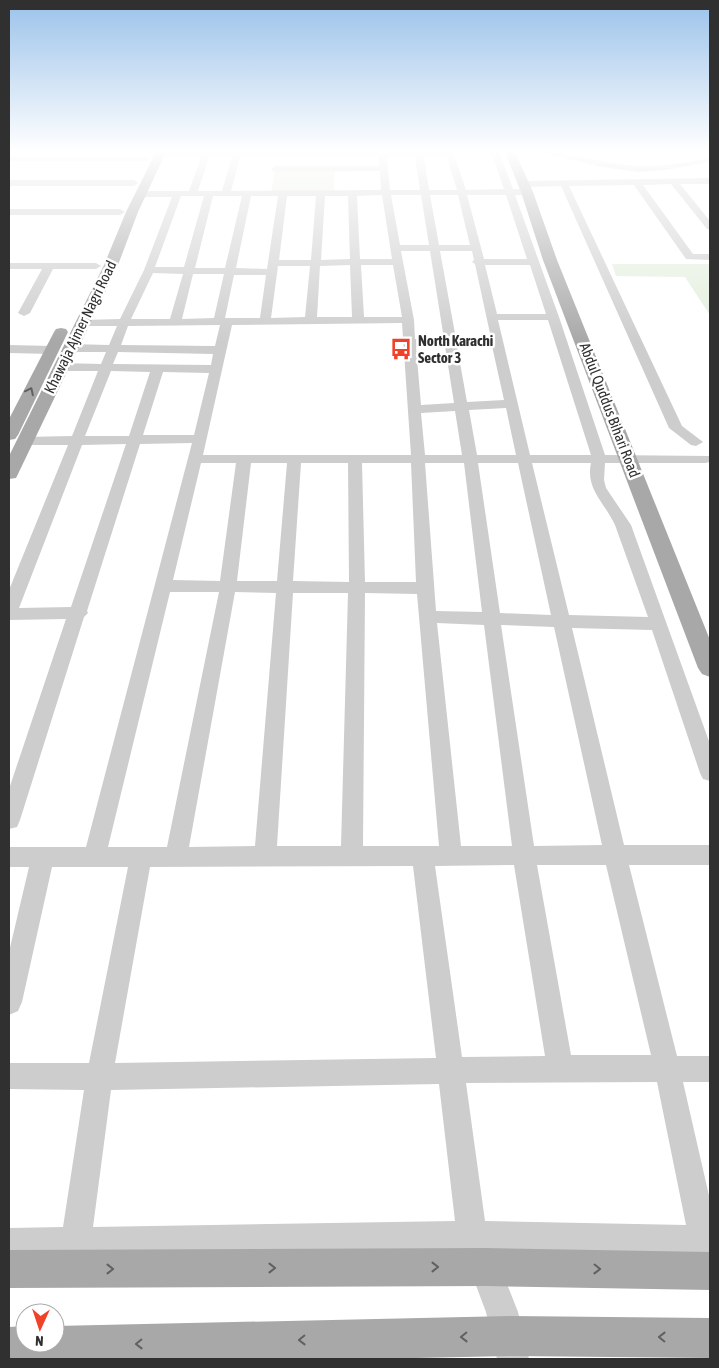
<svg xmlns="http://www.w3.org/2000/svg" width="719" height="1368" font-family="'Asap Condensed',sans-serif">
	<rect width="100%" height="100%" fill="#fff"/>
	<g fill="#e3eedd">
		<path d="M335,168L334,193H271L275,169Z"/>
		<path d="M612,264H710V315L685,277L616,276Z"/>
	</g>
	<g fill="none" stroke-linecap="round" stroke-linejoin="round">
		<g fill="#cdcdcd" fill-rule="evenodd">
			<path d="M203,152H453L466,190L504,189L491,152H499L513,189H521L525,192L521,195H515L559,317L605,455L710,456V462L705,463H605L604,480L606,488L631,525L710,744V781L703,779L700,773L652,630L572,628L624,845H710V865H629L677,1056H710V1082H683L710,1200V1280L699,1276L693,1255L494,1251L518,1312L529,1359H497L486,1312L463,1251L88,1257L85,1266L74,1270L63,1266L60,1257L9,1258V1228L63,1227L84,1090L9,1089V1063H89L128,867H52L22,1002L18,1011L9,1015V952L29,867H9V847H86L192,443L140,444L87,611L88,613L84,617L20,820L17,827L9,829V789L66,619L9,620V590L68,445H25L18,441L25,437L72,436L98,371H61L55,367L61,363L101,364L106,352H70L64,348L70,344L109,345L117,326H81L75,323L81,320L120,319L144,270L172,197H141L137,194L141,191H189L201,157H159L155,155L159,153ZM209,157H232L222,191H198ZM240,157H378L379,166H275L271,169L275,172L380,171L381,190L231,191ZM387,157H415L420,190H390ZM424,157H447L457,190H429ZM382,195L392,259H360L357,196ZM391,195H421L429,245H400ZM430,195H458L470,245H439ZM467,195H506L527,259H484ZM181,196H204L184,267H155ZM213,196H242L225,268H195ZM251,196H278L267,269L236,268ZM287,196H316L311,260H279ZM325,196H348L350,259L321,260ZM401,251H430L444,339H415L414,320ZM440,251H472L474,260L472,262L475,264L491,338L456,339ZM350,265L352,317H317L320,266ZM361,265H393L402,317H364ZM485,265H530L546,314H497ZM278,266H310L305,317L271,318ZM153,273L183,274L170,319H131ZM193,274H224L214,318L182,319ZM234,275H266L260,318H225ZM498,320H548L591,455H530ZM402,323L411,455H203L232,325ZM220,325L215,346L121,345L128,326ZM445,346L454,403L421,405L416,347ZM457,346H492L504,400L467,402ZM118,352L213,354L211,365L113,364ZM111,371L150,372L129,436H85ZM163,372L209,373L194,435H143ZM506,408L516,455H477L469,410ZM455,411L462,455H425L421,413ZM126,444L71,607L19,608L82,445ZM201,463H236L220,581L173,580ZM251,463H287L277,581H237ZM301,463H348L349,582L293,581ZM362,463H411L416,582H365ZM425,463H464L482,612L436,611ZM478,463H518L551,615L500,613ZM532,463H591C585,489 605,503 615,525L648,617L569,615ZM170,592H219L167,847H108ZM235,592L276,593L255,846L189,847ZM293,593H348L341,846H277ZM365,593L417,594L439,846H363ZM437,623L484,625L512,846H461ZM501,625L554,627L602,845L534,846ZM514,865L545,1056L462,1057L435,866ZM537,865H606L651,1055H571ZM413,866L436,1058L115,1063L150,867ZM657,1082L686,1225L485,1221L466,1083ZM439,1084L455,1221L93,1227L111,1090Z"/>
			<path d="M539,152C568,151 597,162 626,165C655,169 682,163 710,158V162L665,170L638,172L602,167Z"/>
			<path d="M9,157H146L150,159L146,161H9Z"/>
			<path d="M710,178V184H680L710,221V230L707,229L671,184L643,185L693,254H710V260L686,259L634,185L569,186L682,426L703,442L696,446L691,445L669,428L561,186L524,187L520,184L524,181Z"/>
			<path d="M9,180H134L138,183L134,186H9Z"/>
			<path d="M9,209H120L125,212L120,215H9Z"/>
			<path d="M9,263H96L101,266L96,269H53L30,313L24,316L18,313L42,269H9Z"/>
			<path d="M9,345L52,346L58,350L52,354L9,353Z"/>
		</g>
		<g fill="#a8a8a8" fill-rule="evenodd">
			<path d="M156,152H166L138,212L118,265L18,474L16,478L9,479V456L104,265L126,212Z"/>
			<path d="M505,152H515L533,192L557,260L710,640V677L702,674L698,668L543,260L521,192Z"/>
			<path d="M61,328L66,329L68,332L18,435L15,439L9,440V419L54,332L56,329Z"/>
			<path d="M486,1248L710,1252V1290L486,1286L9,1288V1250Z"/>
			<path d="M510,1316L710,1318V1358L510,1356L369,1359H9V1327L25,1326V1343H55V1326Z"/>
		</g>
	</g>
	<defs><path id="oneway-chevron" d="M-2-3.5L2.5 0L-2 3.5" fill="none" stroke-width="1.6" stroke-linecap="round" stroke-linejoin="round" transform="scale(1.25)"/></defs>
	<g stroke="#606060">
		<use href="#oneway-chevron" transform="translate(30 391) rotate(-64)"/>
		<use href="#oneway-chevron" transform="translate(435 1267)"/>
		<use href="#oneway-chevron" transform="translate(272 1268)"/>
		<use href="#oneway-chevron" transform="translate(110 1269)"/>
		<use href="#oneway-chevron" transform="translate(597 1269) rotate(1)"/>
		<use href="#oneway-chevron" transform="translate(464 1337) rotate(179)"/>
		<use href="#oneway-chevron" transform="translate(662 1337) rotate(-179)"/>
		<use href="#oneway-chevron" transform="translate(302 1340) rotate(179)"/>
		<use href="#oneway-chevron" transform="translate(139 1344) rotate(179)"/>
	</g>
	<linearGradient id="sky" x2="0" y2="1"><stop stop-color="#9bc2ea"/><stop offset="0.44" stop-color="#fff"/><stop offset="1" stop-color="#fff" stop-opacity="0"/></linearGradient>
	<rect width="719" height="343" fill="url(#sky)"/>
	<defs>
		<g id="bus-bare" transform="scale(1.725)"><path d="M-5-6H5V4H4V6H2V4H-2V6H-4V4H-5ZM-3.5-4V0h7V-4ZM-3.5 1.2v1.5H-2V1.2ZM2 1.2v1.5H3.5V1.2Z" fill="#ef4229" stroke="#fff" stroke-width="2.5" paint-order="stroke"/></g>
	</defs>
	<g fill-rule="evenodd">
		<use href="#bus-bare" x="401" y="349"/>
	</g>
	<g text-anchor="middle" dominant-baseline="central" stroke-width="5" stroke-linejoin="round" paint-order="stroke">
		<g font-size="15" fill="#303030" stroke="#fff">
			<text transform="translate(80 327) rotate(-64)">Khawaja Ajmer Nagri Road</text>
			<text transform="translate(610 410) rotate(69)">Abdul Quddus Bihari Road</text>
		</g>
		<g font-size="15" font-weight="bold" fill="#303030" stroke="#fff" text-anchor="start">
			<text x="418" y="340">North Karachi<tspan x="418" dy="17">Sector 3</tspan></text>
		</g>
	</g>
	<rect width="719" height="1368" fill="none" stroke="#303030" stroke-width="20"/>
	<g transform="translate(40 1328) rotate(183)"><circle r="24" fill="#ffffff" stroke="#acacac"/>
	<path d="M0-4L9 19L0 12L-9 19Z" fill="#ef4229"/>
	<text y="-8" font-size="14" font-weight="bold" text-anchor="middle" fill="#303030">N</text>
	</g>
</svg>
